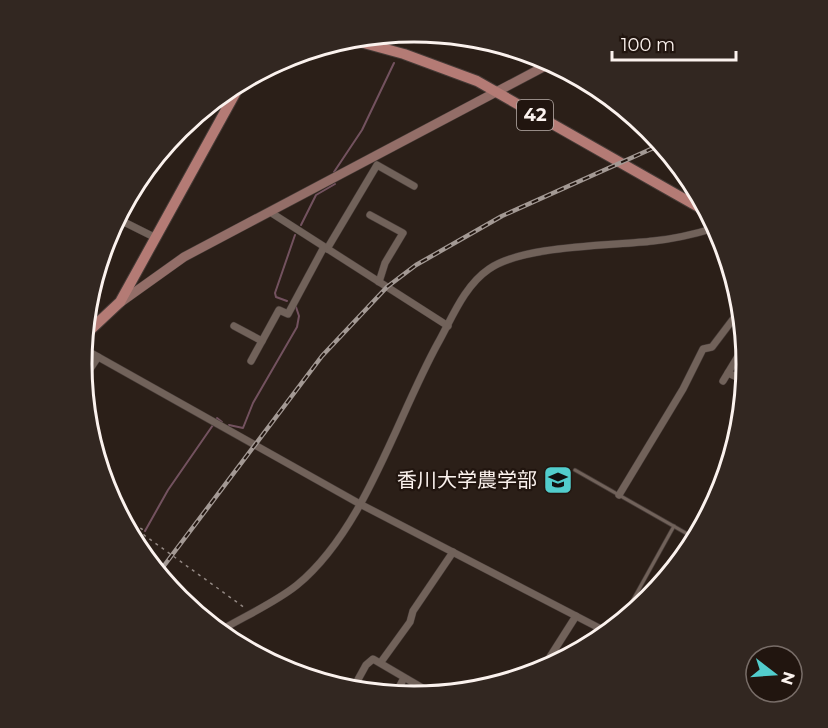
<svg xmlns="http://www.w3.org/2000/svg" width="828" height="728" font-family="Montserrat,'Noto Sans JP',sans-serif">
	<rect width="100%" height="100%" fill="#2b1f18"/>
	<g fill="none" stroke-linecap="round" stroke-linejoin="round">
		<g stroke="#73525f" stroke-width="2">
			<path d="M334,172L362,130L394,63"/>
			<path d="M301,225L316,195L335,184"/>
			<path d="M287,301L276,297L275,293L295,235"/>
			<path d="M217,418L222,422"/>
			<path d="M229,425L243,428L253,403L297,327L299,316L296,307"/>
			<path d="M131,527L138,531"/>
			<path d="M145,531L168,490L213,425"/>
		</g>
		<g stroke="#463b37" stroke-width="4.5">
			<g id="lane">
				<path d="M575,470L691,536"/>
				<path d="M624,616L674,526"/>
			</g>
		</g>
		<g stroke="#463b37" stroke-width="8">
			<g id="street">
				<path d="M270,212L448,326"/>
				<path d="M370,215L403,233L385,263L379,282"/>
				<path d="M118,219L154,237"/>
				<path d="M327,249L377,165L414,186"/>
				<path d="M234,326L262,341"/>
				<path d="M84,349L360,504L603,630"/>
				<path d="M251,361L279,310L288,314L324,247"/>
				<path d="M728,373L743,380"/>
				<path d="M84,378L98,357"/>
				<path d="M723,381L743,348"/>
				<path d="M619,495L683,389L703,349L712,347L737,314"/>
				<path d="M223,629C247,615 276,602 297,585C365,529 396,419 438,343C452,318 464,286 489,269C523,245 611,246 653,241C674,239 695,234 715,228"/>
				<path d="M381,662L410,622L413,611L453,552"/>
				<path d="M541,671L576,616"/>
				<path d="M355,685L366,665L373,659L431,693"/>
				<path d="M396,693L404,678"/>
			</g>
		</g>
		<g stroke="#463b37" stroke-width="10">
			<path id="secondary" d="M121,302L184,257L551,63"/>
		</g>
		<g stroke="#463b37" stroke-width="12">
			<g id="primary">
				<path d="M360,42L404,54L477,81L702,209"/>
				<path d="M88,332L120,302L237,90"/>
			</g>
		</g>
		<path stroke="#928782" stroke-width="1.5" stroke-dasharray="3 4.5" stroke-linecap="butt" d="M127,521L142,529L144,535L245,608"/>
		<use href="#lane" stroke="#71625a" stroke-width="3"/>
		<use href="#street" stroke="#71625a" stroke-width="7"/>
		<use href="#secondary" stroke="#936e68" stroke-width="9"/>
		<use href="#primary" stroke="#b47b75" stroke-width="10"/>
		<g stroke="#a39994" stroke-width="4.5">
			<path id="rail" d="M160,571L322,356L387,287L416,265L502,216L660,145"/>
		</g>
		<use href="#rail" stroke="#21150f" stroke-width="2" stroke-dasharray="7" stroke-linecap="butt"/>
	</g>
	<defs>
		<g id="university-square" transform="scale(1.5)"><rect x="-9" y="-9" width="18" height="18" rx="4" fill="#52cdcd" stroke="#21150f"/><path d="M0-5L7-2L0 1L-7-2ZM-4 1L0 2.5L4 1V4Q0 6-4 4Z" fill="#111"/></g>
	</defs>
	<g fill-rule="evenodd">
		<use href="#university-square" x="558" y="480"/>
	</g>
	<g text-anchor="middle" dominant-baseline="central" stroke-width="4.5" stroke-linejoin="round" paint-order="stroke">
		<rect fill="#21150f" stroke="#bab0ab" stroke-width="1.5" x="517" y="100" width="36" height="30" rx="4.5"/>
		<g font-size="18" font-weight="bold" fill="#fbf2ee">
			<text x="535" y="115">42</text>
		</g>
		<g font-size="20" fill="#fbf2ee" stroke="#21150f" text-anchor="end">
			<text x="537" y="480">香川大学農学部</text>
		</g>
	</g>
	<path d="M0 0H828V728H0ZM92 364a322 322 0 1 1 644 0a322 322 0 1 1-644 0Z" fill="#322721" fill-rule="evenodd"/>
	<path fill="none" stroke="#fbf2ee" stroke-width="3" d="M92 364a322 322 0 1 1 644 0a322 322 0 1 1-644 0Z"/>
	<g transform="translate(774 674) rotate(107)"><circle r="28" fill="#21150f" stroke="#786d68" stroke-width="1.5"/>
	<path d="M0-4.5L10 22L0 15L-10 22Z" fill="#52cdcd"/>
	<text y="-9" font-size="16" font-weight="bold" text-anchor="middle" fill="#fbf2ee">N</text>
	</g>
	<path d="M612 51v9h124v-9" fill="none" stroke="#fbf2ee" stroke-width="3"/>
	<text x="621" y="51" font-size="18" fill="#fbf2ee" stroke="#21150f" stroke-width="4.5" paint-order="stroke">100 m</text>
</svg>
